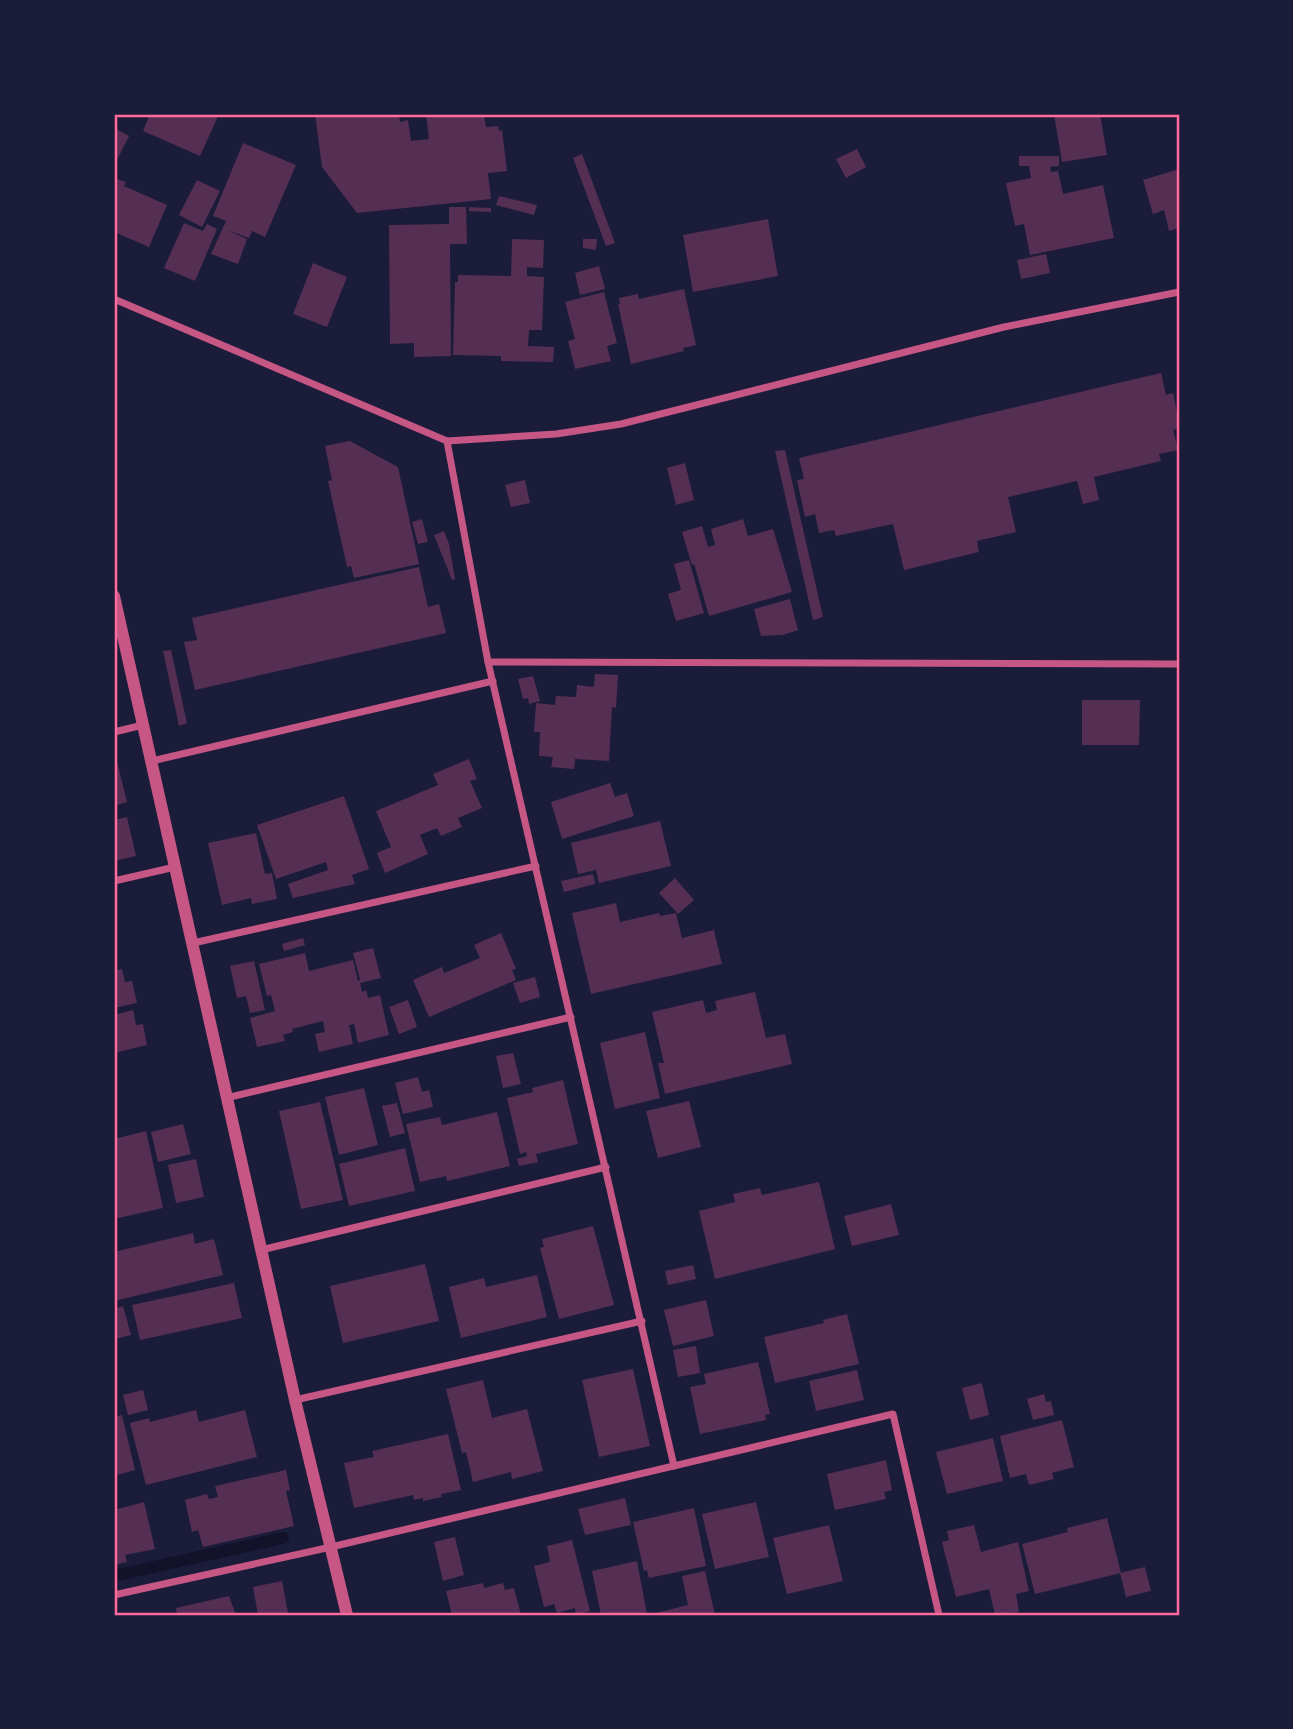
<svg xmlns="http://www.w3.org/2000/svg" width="1293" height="1729" font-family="Roboto,sans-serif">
	<rect width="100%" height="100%" fill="#1b1b3a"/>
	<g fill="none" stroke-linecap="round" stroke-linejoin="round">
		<path stroke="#12122b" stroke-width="12" d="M114,1576L283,1538"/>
	</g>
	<g fill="#542f53">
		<path d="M150,114H219L200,156L143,131Z"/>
		<path d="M315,114H399L400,122L408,120L411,141L429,139L426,114H484L486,127L498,126L499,131L502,130L507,171L488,173L491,199L357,213L322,167Z"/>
		<path d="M1054,114H1100L1107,155L1062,162Z"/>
		<path d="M114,128L129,136L116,162L114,160Z"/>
		<path d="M243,143L296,165L265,237L252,231L249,238L227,230L247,239L238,264L211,254L226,221L213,216Z"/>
		<path d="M857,149L866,167L846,178L836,159Z"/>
		<path d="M582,154L615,243L606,246L573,158Z"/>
		<path d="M1019,156H1059V166L1050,167L1051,172L1058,171L1063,194L1103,185L1114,238L1030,255L1024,224L1015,226L1006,183L1031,178L1029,166H1019Z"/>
		<path d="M1179,169V228L1169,231L1164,210L1153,214L1143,180Z"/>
		<path d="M114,178L126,182L124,186L167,205L149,247L114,232Z"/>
		<path d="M197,180L220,191L202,227L179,215Z"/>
		<path d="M499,196L537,205L534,215L496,205Z"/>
		<path d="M449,207H466L467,244H450L451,356L414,357V343L390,344L389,225L449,224Z"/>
		<path d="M469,207L491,208V212L469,211Z"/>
		<path d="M768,219L778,276L693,292L683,235Z"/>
		<path d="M184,223L203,231L207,224L217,229L195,281L164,268Z"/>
		<path d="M512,239L544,240L543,268L527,267V276L544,277L542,330H529L528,346L554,347L553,362L501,361V356L453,355L455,282H458V275L511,276Z"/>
		<path d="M583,239H597L596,250L583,248Z"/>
		<path d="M1046,254L1050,273L1021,279L1017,260Z"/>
		<path d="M313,263L347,277L327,327L293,314Z"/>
		<path d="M599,266L605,289L580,295L575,273Z"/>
		<path d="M684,289L696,345L683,348L684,351L631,364L618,304H620L619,298L638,294L639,299Z"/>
		<path d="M604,292L617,343L607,346L611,361L575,369L568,341L575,339L565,302Z"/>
		<path d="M1161,373L1166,395L1173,393L1179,422V428L1173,430L1178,450L1159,454L1161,461L1094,477L1099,500L1083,504L1077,481L1008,497L1016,532L977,541L979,552L904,570L893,524L836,536L834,530L819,533L815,514L805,517L797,480L804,479L799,458Z"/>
		<path d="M350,441L398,467L419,564L354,578L351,566L347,567L328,481L332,480L325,446Z"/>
		<path d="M785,450L823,617L813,620L775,451Z"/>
		<path d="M685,463L694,500L676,505L667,468Z"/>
		<path d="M525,480L530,503L511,507L505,485Z"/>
		<path d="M422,519L428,542L418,544L412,522Z"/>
		<path d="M743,519L748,536L773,529L792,592L709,616L694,564L692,565L682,532L702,526L708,547L715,545L711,529Z"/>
		<path d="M444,531L449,544L455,579L452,580L434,535Z"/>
		<path d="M689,560L704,613L676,621L668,594L681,590L674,564Z"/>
		<path d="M419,567L428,607L439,604L446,633L195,690L184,642L197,640L192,618Z"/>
		<path d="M790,599L798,630L783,635L761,636L754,609Z"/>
		<path d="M171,650L187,723L179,726L163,651Z"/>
		<path d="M595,674L618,675L616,708L612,707L609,761L575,759L574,769L551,767L553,757L539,756L540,732H534L536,703L555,705L556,696L576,697L577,685L594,687Z"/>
		<path d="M533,676L540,701L529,704L528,698L523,699L518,679Z"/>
		<path d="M1082,700H1140L1139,745H1082Z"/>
		<path d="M114,757H116L127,802L114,806Z"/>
		<path d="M469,759L477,779L470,781L482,808L458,818L462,827L441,836L437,828L420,835L428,854L385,873L377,853L391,847L376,811L438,785L433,774Z"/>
		<path d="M610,783L615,797L627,793L634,816L562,839L551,802Z"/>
		<path d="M344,796L369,869L352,875L355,884L293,898L288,884L328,870L326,862L276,879L257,825Z"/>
		<path d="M127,817L136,856L114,861V820Z"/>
		<path d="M660,821L671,866L599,883L596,870L578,874L571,843Z"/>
		<path d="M256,833L265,874L272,873L277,899L252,904L251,898L222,905L208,843Z"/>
		<path d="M593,874L595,884L564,892L561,881Z"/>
		<path d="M675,878L694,900L678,914L659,893Z"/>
		<path d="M616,903L620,922L659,913L660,916L676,913L682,938L714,930L722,964L591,994L572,913Z"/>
		<path d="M501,933L516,969L512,970L516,980L429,1017L413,980L442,967L444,973L480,958L474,945Z"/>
		<path d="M303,938L305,945L284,951L282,944Z"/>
		<path d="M373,948L381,978L360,983L362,992L366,990L368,998L380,995L389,1035L358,1043L354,1024L349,1025L353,1044L319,1052L315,1034L325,1032L323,1021L292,1029L293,1032L283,1035L285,1041L257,1047L250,1018L275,1011L271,995L267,996L259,964L305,953L309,971L353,960L358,981L360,980L353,953Z"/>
		<path d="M254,961L265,1010L250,1013L246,996L237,998L230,966Z"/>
		<path d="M122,969L125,982L132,981L137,1003L114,1008V971Z"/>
		<path d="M535,977L540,997L520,1003L513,983Z"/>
		<path d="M755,992L766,1038L785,1034L792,1064L665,1094L658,1063H664L652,1012L703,1000L706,1013L717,1010L715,1001Z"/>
		<path d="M408,1000L417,1027L399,1034L389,1007Z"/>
		<path d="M133,1010L136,1025L143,1024L147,1045L114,1053V1015Z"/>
		<path d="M645,1032L660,1098L615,1109L600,1043Z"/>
		<path d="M513,1053L521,1084L503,1088L496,1056Z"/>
		<path d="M418,1077L422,1092L429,1090L433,1107L403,1114L395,1083Z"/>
		<path d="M563,1080L578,1144L536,1154L538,1162L519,1166L517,1159L527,1156L526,1152L520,1154L507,1098L533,1092L532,1088Z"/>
		<path d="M364,1088L378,1145L339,1155L325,1097Z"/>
		<path d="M689,1101L701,1147L658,1158L646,1111Z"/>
		<path d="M320,1102L343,1200L301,1209L279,1111Z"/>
		<path d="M397,1103L405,1133L390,1137L382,1106Z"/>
		<path d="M497,1112L510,1166L447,1181L446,1176L420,1182L406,1124L440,1117L442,1125Z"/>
		<path d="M183,1124L191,1154L158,1162L151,1132Z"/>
		<path d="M146,1131L163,1208L114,1219V1139Z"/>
		<path d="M405,1148L415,1191L349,1206L339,1164Z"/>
		<path d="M196,1159L204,1197L176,1203L168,1165Z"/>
		<path d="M819,1182L835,1249L715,1279L699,1211L735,1202L733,1194L760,1188L762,1195Z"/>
		<path d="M891,1204L899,1235L852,1246L844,1216Z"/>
		<path d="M593,1226L614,1305L559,1319L540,1248L544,1247L542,1239Z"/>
		<path d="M193,1233L195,1244L214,1239L223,1275L114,1301V1252Z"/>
		<path d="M425,1264L439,1321L343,1343L330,1286Z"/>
		<path d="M693,1265L696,1279L668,1285L665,1271Z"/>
		<path d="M537,1275L547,1317L461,1338L449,1287L484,1278L486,1287Z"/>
		<path d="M234,1283L242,1318L140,1340L132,1305Z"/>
		<path d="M706,1300L714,1336L673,1346L664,1310Z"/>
		<path d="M123,1306L131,1335L115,1339L117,1346L114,1347V1309Z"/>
		<path d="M847,1314L859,1364L775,1383L764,1337L824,1323L823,1320Z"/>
		<path d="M696,1346L700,1373L678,1377L673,1350Z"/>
		<path d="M758,1362L770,1414L765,1415L766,1420L700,1434L690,1387L706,1384L704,1374Z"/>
		<path d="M633,1369L650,1446L599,1457L582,1380Z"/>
		<path d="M857,1370L864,1400L816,1411L809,1381Z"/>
		<path d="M483,1380L492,1418L527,1409L543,1471L512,1479L511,1472L473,1482L466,1452L462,1453L446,1389Z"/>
		<path d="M982,1383L989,1415L970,1420L962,1388Z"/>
		<path d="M143,1390L148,1410L128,1415L123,1395Z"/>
		<path d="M1044,1394L1046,1402L1051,1401L1054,1415L1033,1420L1027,1399Z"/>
		<path d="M196,1410L199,1422L245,1410L257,1457L146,1485L130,1423L149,1418L150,1422Z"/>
		<path d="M122,1415L135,1470L114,1476V1417Z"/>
		<path d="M1062,1420L1074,1467L1052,1473L1054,1479L1029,1485L1026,1474L1010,1478L1000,1436Z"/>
		<path d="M448,1434L461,1490L441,1494L442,1497L423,1501V1498L414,1500L413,1495L354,1508L344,1463L374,1457L372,1451Z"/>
		<path d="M993,1438L1003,1481L947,1494L936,1452Z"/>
		<path d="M886,1460L892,1490L884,1492L886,1499L835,1510L827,1474Z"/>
		<path d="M286,1470L290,1490L286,1491L294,1526L203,1547L198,1530L192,1532L185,1500L207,1494L209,1499L218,1497L215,1486Z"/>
		<path d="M625,1498L631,1525L585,1535L578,1509Z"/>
		<path d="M144,1502L155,1549L125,1555L127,1562L114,1565V1510Z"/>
		<path d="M756,1502L769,1557L715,1569L702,1514Z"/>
		<path d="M694,1508L706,1566L649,1578L647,1570L644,1571L633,1522Z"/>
		<path d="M1107,1518L1121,1573L1035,1594L1022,1544L1068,1532L1067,1528Z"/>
		<path d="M829,1525L843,1581L787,1594L773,1538Z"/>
		<path d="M974,1525L981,1552L1018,1542L1029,1591L1016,1594L1019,1612L995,1615L989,1589L956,1597L942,1542L949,1540L947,1531Z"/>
		<path d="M455,1537L464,1575L443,1581L434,1542Z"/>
		<path d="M572,1540L590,1611L576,1615L575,1608L557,1613L554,1604L544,1607L534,1566L550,1562L547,1546Z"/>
		<path d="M637,1561L647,1614L601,1615L592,1571Z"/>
		<path d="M1145,1567L1151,1591L1126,1597L1120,1573Z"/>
		<path d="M705,1571L715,1615H648L688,1605L682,1576Z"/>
		<path d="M282,1581L288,1613L258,1615L253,1587Z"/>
		<path d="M483,1583L484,1588L503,1583L505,1590L514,1588L521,1615H452L446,1591Z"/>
		<path d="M229,1596L236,1615H177L176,1608Z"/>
	</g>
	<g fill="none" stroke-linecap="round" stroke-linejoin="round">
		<g stroke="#c65784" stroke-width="7">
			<path d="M114,299L447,441L556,434L621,424L1004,327L1179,292"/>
			<path d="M447,441L488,662L674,1466"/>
			<path d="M488,662L1179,664"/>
			<path d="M114,732L143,725"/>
			<path d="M152,761L493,681"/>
			<path d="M114,881L175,867"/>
			<path d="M193,943L536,866"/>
			<path d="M226,1098L571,1017"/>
			<path d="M261,1250L606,1167"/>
			<path d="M295,1400L642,1321"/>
			<path d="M114,1595L331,1547L893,1414L939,1615"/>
		</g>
		<path stroke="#c65784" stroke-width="12" d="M114,596L295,1400L347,1615"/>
	</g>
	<rect width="1293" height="1729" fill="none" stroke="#1b1b3a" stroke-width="231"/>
	<rect x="116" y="116" width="1062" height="1498" fill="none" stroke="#ff6b9d" stroke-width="2.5"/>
</svg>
